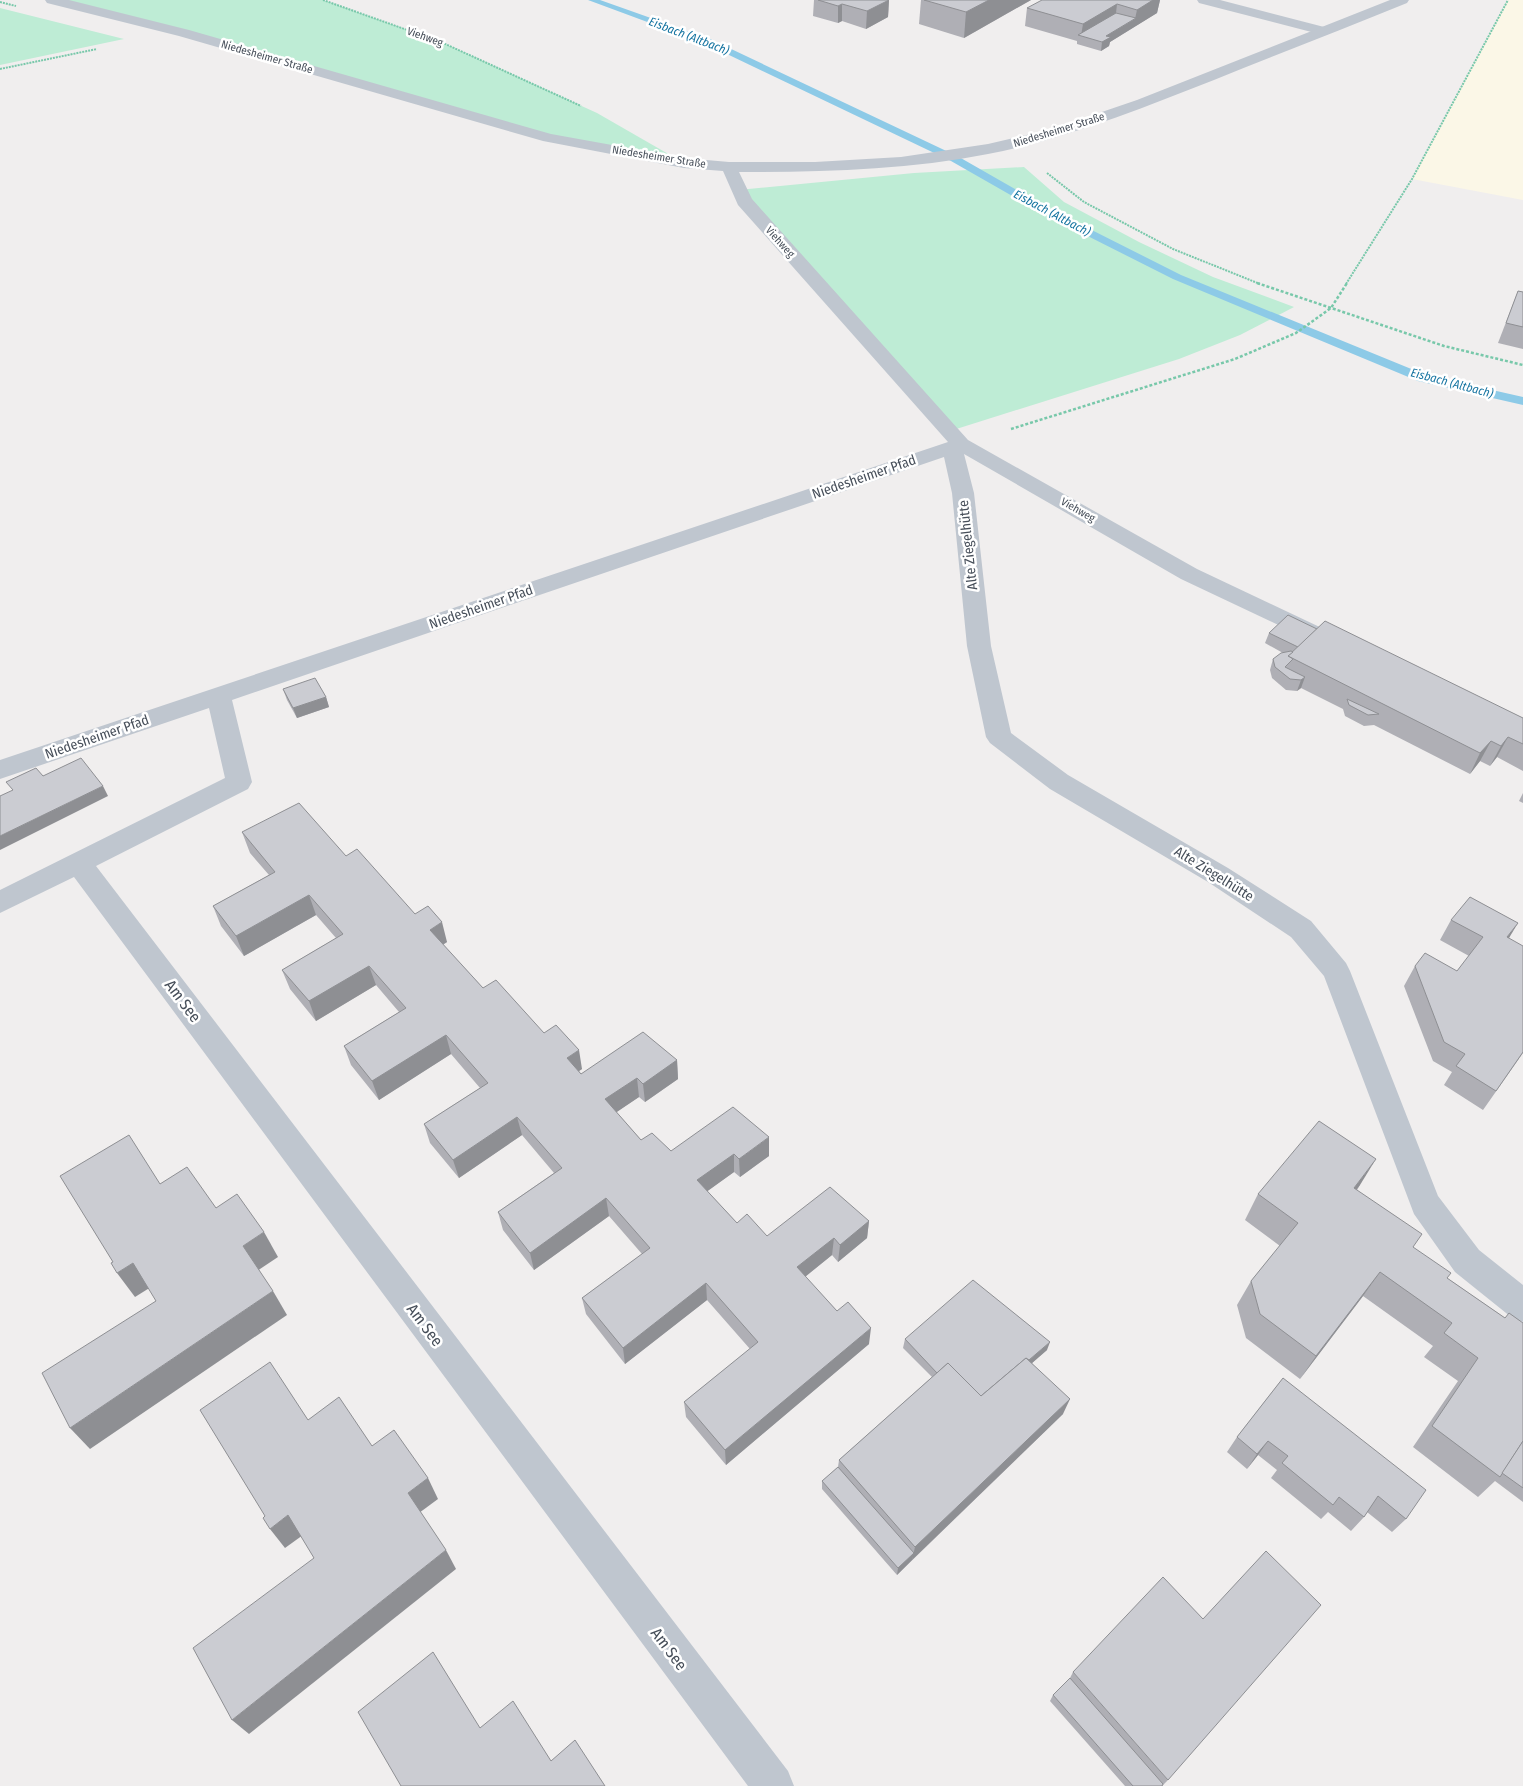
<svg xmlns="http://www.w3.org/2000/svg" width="1523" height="1786" font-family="'Fira Sans Condensed',sans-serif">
	<rect width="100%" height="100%" fill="#f0eeee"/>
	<path fill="#fbf7e7" d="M1508,0H1523V200L1412,179Z"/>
	<g fill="#beecd5">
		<path d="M52,0H323L441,42L597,113L684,163L549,138Z"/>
		<path d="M0,8L124,39L0,65Z"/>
		<path d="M1024,167L1064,202L1139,242L1213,277L1294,307L1240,335L1179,359L950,431L738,190L914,173Z"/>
	</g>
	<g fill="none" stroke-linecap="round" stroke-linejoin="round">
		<path fill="#8dcae7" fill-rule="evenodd" d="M588,0H600L710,39L959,157L1050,209L1181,275L1426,375L1523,397V405L1418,381L1173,279L1042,213L951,161L704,43Z"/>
		<g stroke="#78c8aa" stroke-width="2" stroke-dasharray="2 1" stroke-linecap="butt">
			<path d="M323,0L441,42L581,106"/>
			<path d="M0,2L16,6"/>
			<path d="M0,69L97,49"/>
			<path d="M1047,173L1084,202L1173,249L1260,284"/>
			<path d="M1346,284L1412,179L1508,0"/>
		</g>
		<g stroke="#78c8aa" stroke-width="2.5" stroke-dasharray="3 2" stroke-linecap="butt">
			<path d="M1257,283L1444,346L1523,365"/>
			<path d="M1011,429L1235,359L1296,333L1331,308L1347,283"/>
		</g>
		<path fill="#bfc6cf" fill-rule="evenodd" d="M1197,0H1220L1328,28L1330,31L1328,34L1323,35L1199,3Z"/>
		<path fill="#bfc6cf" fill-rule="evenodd" d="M45,0H69L189,30L551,134L684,158L729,162H815L901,157L988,144L1052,129L1137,100L1390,0H1409L1407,3C1343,29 1278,54 1214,80C1140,109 1066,139 988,154C906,170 823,172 739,172L752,199L968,440L1197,569L1326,630L1330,635L1326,640L1318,643L1310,640L1181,579L964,454L974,493L991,646L1011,733L1068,775L1228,868L1311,921L1346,963L1350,971L1438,1196L1479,1250L1523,1285V1322L1511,1317L1455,1272L1414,1214L1324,976L1291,937L1208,882L1050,789L990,743L986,737L967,646L952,493L944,457L232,700L252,782L248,789L96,866L788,1771L794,1786H748L74,877L0,913V890L225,778L209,708L0,779V760L948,442L738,205L723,171L684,168L543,141L179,36L47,3Z"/>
	</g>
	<g fill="#afafb5">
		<path d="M814,0H889L888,17L866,29L842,21L838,23L813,16Z"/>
		<path d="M921,0H1031L964,38L919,24Z"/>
		<path d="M1160,0L1157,13L1110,42L1109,46L1101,51L1077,44V41L1025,26L1027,8Z"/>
		<path d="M1518,291L1523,292V349L1498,343Z"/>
		<path d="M1317,629L1523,718V771L1497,757L1490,766L1480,761L1470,774L1374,725L1364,726L1345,716L1343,709L1301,688L1297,691L1286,690L1272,678L1270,670L1273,659L1283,653L1265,643L1269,633Z"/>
		<path d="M283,689L326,697L329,707L297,718L287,700Z"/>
		<path d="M1523,793V803L1519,801Z"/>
		<path d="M242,832L346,856L447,942L443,945L483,988L544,1033L582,1069L579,1071L581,1074L677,1060L678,1079L645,1102L639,1097L616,1112L641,1140L671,1151L769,1156L740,1177L734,1172L707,1191L737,1223L767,1236L869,1221L867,1238L838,1262L832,1255L805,1277L837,1311L869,1344L726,1465L686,1417L684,1402L750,1349L707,1300L625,1364L586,1314L582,1298L642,1254L609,1216L534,1270L503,1230L498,1212L554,1173L522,1135L459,1178L430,1143L424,1124L480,1088L451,1054L379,1100L351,1065L344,1046L399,1012L376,985L316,1021L290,989L282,970L336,938L316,915L244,956L221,926L213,906L269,875L250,853Z"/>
		<path d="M1451,920L1509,938L1523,1053L1483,1110L1444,1085L1452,1072L1433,1061L1404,986L1415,966L1457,971L1469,956L1440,940Z"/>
		<path d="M1360,1185L1357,1190L1413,1247L1447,1278L1505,1318L1509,1313L1523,1323V1502L1495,1481L1478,1497L1413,1447L1458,1381L1424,1357L1433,1346L1363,1296L1300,1379L1246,1338L1237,1305L1251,1281L1280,1246L1245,1220L1258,1194Z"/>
		<path d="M905,1339L1047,1350L1032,1363L1063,1414L897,1575L822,1489V1481L838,1467L839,1460L932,1377L903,1348Z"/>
		<path d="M1283,1378L1406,1519L1392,1532L1367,1512L1364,1517L1351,1531L1328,1512L1321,1519L1271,1478L1277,1470L1258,1455L1247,1469L1227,1452L1237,1437Z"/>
		<path d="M1073,1672L1168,1780L1162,1786H1125L1050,1701L1053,1695L1070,1678Z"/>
	</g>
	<g fill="#8e8f93">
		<path d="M889,0L888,17L866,29L867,11Z"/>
		<path d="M989,0H1031L964,38L966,12Z"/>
		<path d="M1153,0H1160L1157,13L1110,42L1109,46L1101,51L1102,42L1106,36L1135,19L1137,10Z"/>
		<path d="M842,4V21L838,23V6Z"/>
		<path d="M1117,4L1115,22L1081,36L1083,24Z"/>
		<path d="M1305,677L1301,688L1297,691L1301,680Z"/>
		<path d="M326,697L329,707L297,718L293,708Z"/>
		<path d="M1508,737L1497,757L1490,766L1501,746Z"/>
		<path d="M1491,741L1480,761L1470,774L1480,753Z"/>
		<path d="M103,786L108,796L0,850V836Z"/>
		<path d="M309,895L316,915L244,956L236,936Z"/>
		<path d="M442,922L447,942L435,949L430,930Z"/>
		<path d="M1518,923L1506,943L1507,937Z"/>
		<path d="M369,966L376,985L316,1021L309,1001Z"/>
		<path d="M446,1035L451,1054L379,1100L372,1081Z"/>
		<path d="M579,1050L582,1069L570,1077L567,1058Z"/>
		<path d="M677,1060L678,1079L645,1102L643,1084Z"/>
		<path d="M637,1078L639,1097L608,1118L605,1099Z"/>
		<path d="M517,1117L522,1135L459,1178L453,1160Z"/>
		<path d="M769,1137V1156L740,1177L739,1159Z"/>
		<path d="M734,1154V1172L698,1198L697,1180Z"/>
		<path d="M1376,1159L1360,1185L1338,1213L1354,1188Z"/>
		<path d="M606,1198L609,1216L534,1270L530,1253Z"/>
		<path d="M869,1221L867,1238L838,1262L840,1245Z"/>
		<path d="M264,1232L278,1257L257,1271L243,1246Z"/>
		<path d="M834,1238L832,1255L796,1284L797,1267Z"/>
		<path d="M133,1263L151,1287L135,1297L117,1273Z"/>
		<path d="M1380,1272L1363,1296L1300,1379L1316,1356Z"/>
		<path d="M706,1283L707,1300L625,1364L623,1348Z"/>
		<path d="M273,1291L287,1315L90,1449L70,1428Z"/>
		<path d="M871,1328L869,1344L726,1465L725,1450Z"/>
		<path d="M1050,1342L1047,1350L977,1411L979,1404Z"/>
		<path d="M1070,1399L1063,1414L912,1560L915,1547Z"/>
		<path d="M1268,1441L1258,1455L1247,1469L1257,1454Z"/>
		<path d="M428,1478L438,1499L419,1513L408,1493Z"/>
		<path d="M288,1515L303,1535L285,1548L270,1529Z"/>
		<path d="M446,1550L456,1569L249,1734L232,1720Z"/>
		<path d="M914,1553L912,1560L897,1575L898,1568Z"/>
	</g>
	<g fill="#cbccd2" stroke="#8e8f93">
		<path d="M818,0H889L867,11L842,4L838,6Z"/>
		<path d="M924,0H989L966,12Z"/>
		<path d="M1042,0H1153L1137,10L1117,4L1083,24L1027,8Z"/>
		<path d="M1116,13L1136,18L1106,36L1111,37L1102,42L1078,35Z"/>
		<path d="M1518,291L1523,292V327L1506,323Z"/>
		<path d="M1288,615L1317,629L1298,647L1269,633Z"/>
		<path d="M1325,621L1523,718V744L1508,737L1501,746L1491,741L1480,753L1288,656Z"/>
		<path d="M1291,651L1293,652L1288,656L1293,659L1285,667L1305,677L1301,680L1290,679L1275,667L1273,659L1281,653Z"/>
		<path d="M315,678L326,697L293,708L283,689Z"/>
		<path d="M1347,699L1379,714L1368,715L1349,705Z"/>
		<path d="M81,758L103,786L0,836V796L13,790L6,782L36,768L43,776Z"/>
		<path d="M299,803L346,856L357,849L415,914L428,906L442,922L430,930L483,988L496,980L544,1033L556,1025L579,1050L567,1058L581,1074L643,1032L677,1060L643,1084L637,1078L605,1099L641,1140L652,1133L671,1151L733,1107L769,1137L739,1159L734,1154L697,1180L737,1223L747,1214L767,1236L830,1187L869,1221L840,1245L834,1238L797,1267L837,1311L848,1302L871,1328L725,1450L684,1402L758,1342L706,1283L623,1348L582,1298L650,1248L606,1198L530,1253L498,1212L562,1168L517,1117L453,1160L424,1124L488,1083L446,1035L372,1081L344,1046L406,1008L369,966L309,1001L282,970L343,934L309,895L236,936L213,906L275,872L242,832Z"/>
		<path d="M1470,897L1518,923L1507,937L1523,946V1052L1496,1091L1456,1066L1465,1054L1444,1042L1415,966L1425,953L1457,971L1483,937L1451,920Z"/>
		<path d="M1319,1121L1376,1159L1354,1188L1422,1234L1413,1247L1451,1273L1447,1278L1505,1318L1509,1313L1523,1323V1441L1500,1477L1432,1426L1478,1358L1444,1333L1452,1323L1380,1272L1316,1356L1260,1314L1251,1281L1298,1223L1258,1194Z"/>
		<path d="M129,1135L160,1184L187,1167L216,1208L237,1194L264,1232L243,1246L273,1291L70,1428L42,1373L156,1301L133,1263L117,1273L111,1263L113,1262L60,1176Z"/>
		<path d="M973,1280L1050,1342L1029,1360L1026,1358L981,1396L948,1363L937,1373L905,1339Z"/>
		<path d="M1026,1358L1070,1399L915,1547L839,1460L948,1363L981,1396Z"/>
		<path d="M270,1362L308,1420L339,1397L372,1446L394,1430L428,1478L408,1493L446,1550L232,1720L193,1648L314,1558L288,1515L270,1529L263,1518L265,1516L200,1410Z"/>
		<path d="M1283,1378L1426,1490L1406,1519L1378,1496L1364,1517L1339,1497L1333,1505L1282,1463L1288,1456L1268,1441L1257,1454L1237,1437Z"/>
		<path d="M1523,1441V1488L1502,1473Z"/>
		<path d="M838,1467L914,1553L898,1568L822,1481Z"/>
		<path d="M1266,1551L1321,1605L1168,1780L1073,1672L1163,1577L1203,1619Z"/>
		<path d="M433,1652L480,1728L513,1701L551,1761L575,1740L605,1786H401L358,1712Z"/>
		<path d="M1070,1678L1163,1784L1162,1786H1133L1053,1695Z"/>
	</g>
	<g text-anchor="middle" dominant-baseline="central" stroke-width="5" stroke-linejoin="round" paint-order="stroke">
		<g font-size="11" fill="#474f5a" stroke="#fff">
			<text transform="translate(425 37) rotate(20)">Viehweg</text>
			<text transform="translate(267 57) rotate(16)">Niedesheimer Straße</text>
			<text transform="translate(1059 130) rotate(-17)">Niedesheimer Straße</text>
			<text transform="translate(659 157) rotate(9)">Niedesheimer Straße</text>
			<text transform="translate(780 242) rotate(48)">Viehweg</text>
			<text transform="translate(1078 510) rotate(30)">Viehweg</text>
		</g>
		<g font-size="12" font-style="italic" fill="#1473a0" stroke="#fff">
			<text transform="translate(689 36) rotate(21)">Eisbach (Altbach)</text>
			<text transform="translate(1052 213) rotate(28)">Eisbach (Altbach)</text>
			<text transform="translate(1452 383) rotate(15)">Eisbach (Altbach)</text>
		</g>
		<g font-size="14" fill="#474f5a" stroke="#fff">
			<text transform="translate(864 477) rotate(-19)">Niedesheimer Pfad</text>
			<text transform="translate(968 545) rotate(-96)">Alte Ziegelhütte</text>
			<text transform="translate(481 607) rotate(-19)">Niedesheimer Pfad</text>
			<text transform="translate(97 737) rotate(-19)">Niedesheimer Pfad</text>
			<text transform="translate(1214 874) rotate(32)">Alte Ziegelhütte</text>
		</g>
		<g font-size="16" fill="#474f5a" stroke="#fff">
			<text transform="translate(183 1001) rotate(53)">Am See</text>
			<text transform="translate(425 1325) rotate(53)">Am See</text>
			<text transform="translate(669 1649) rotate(53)">Am See</text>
		</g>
	</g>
</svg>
